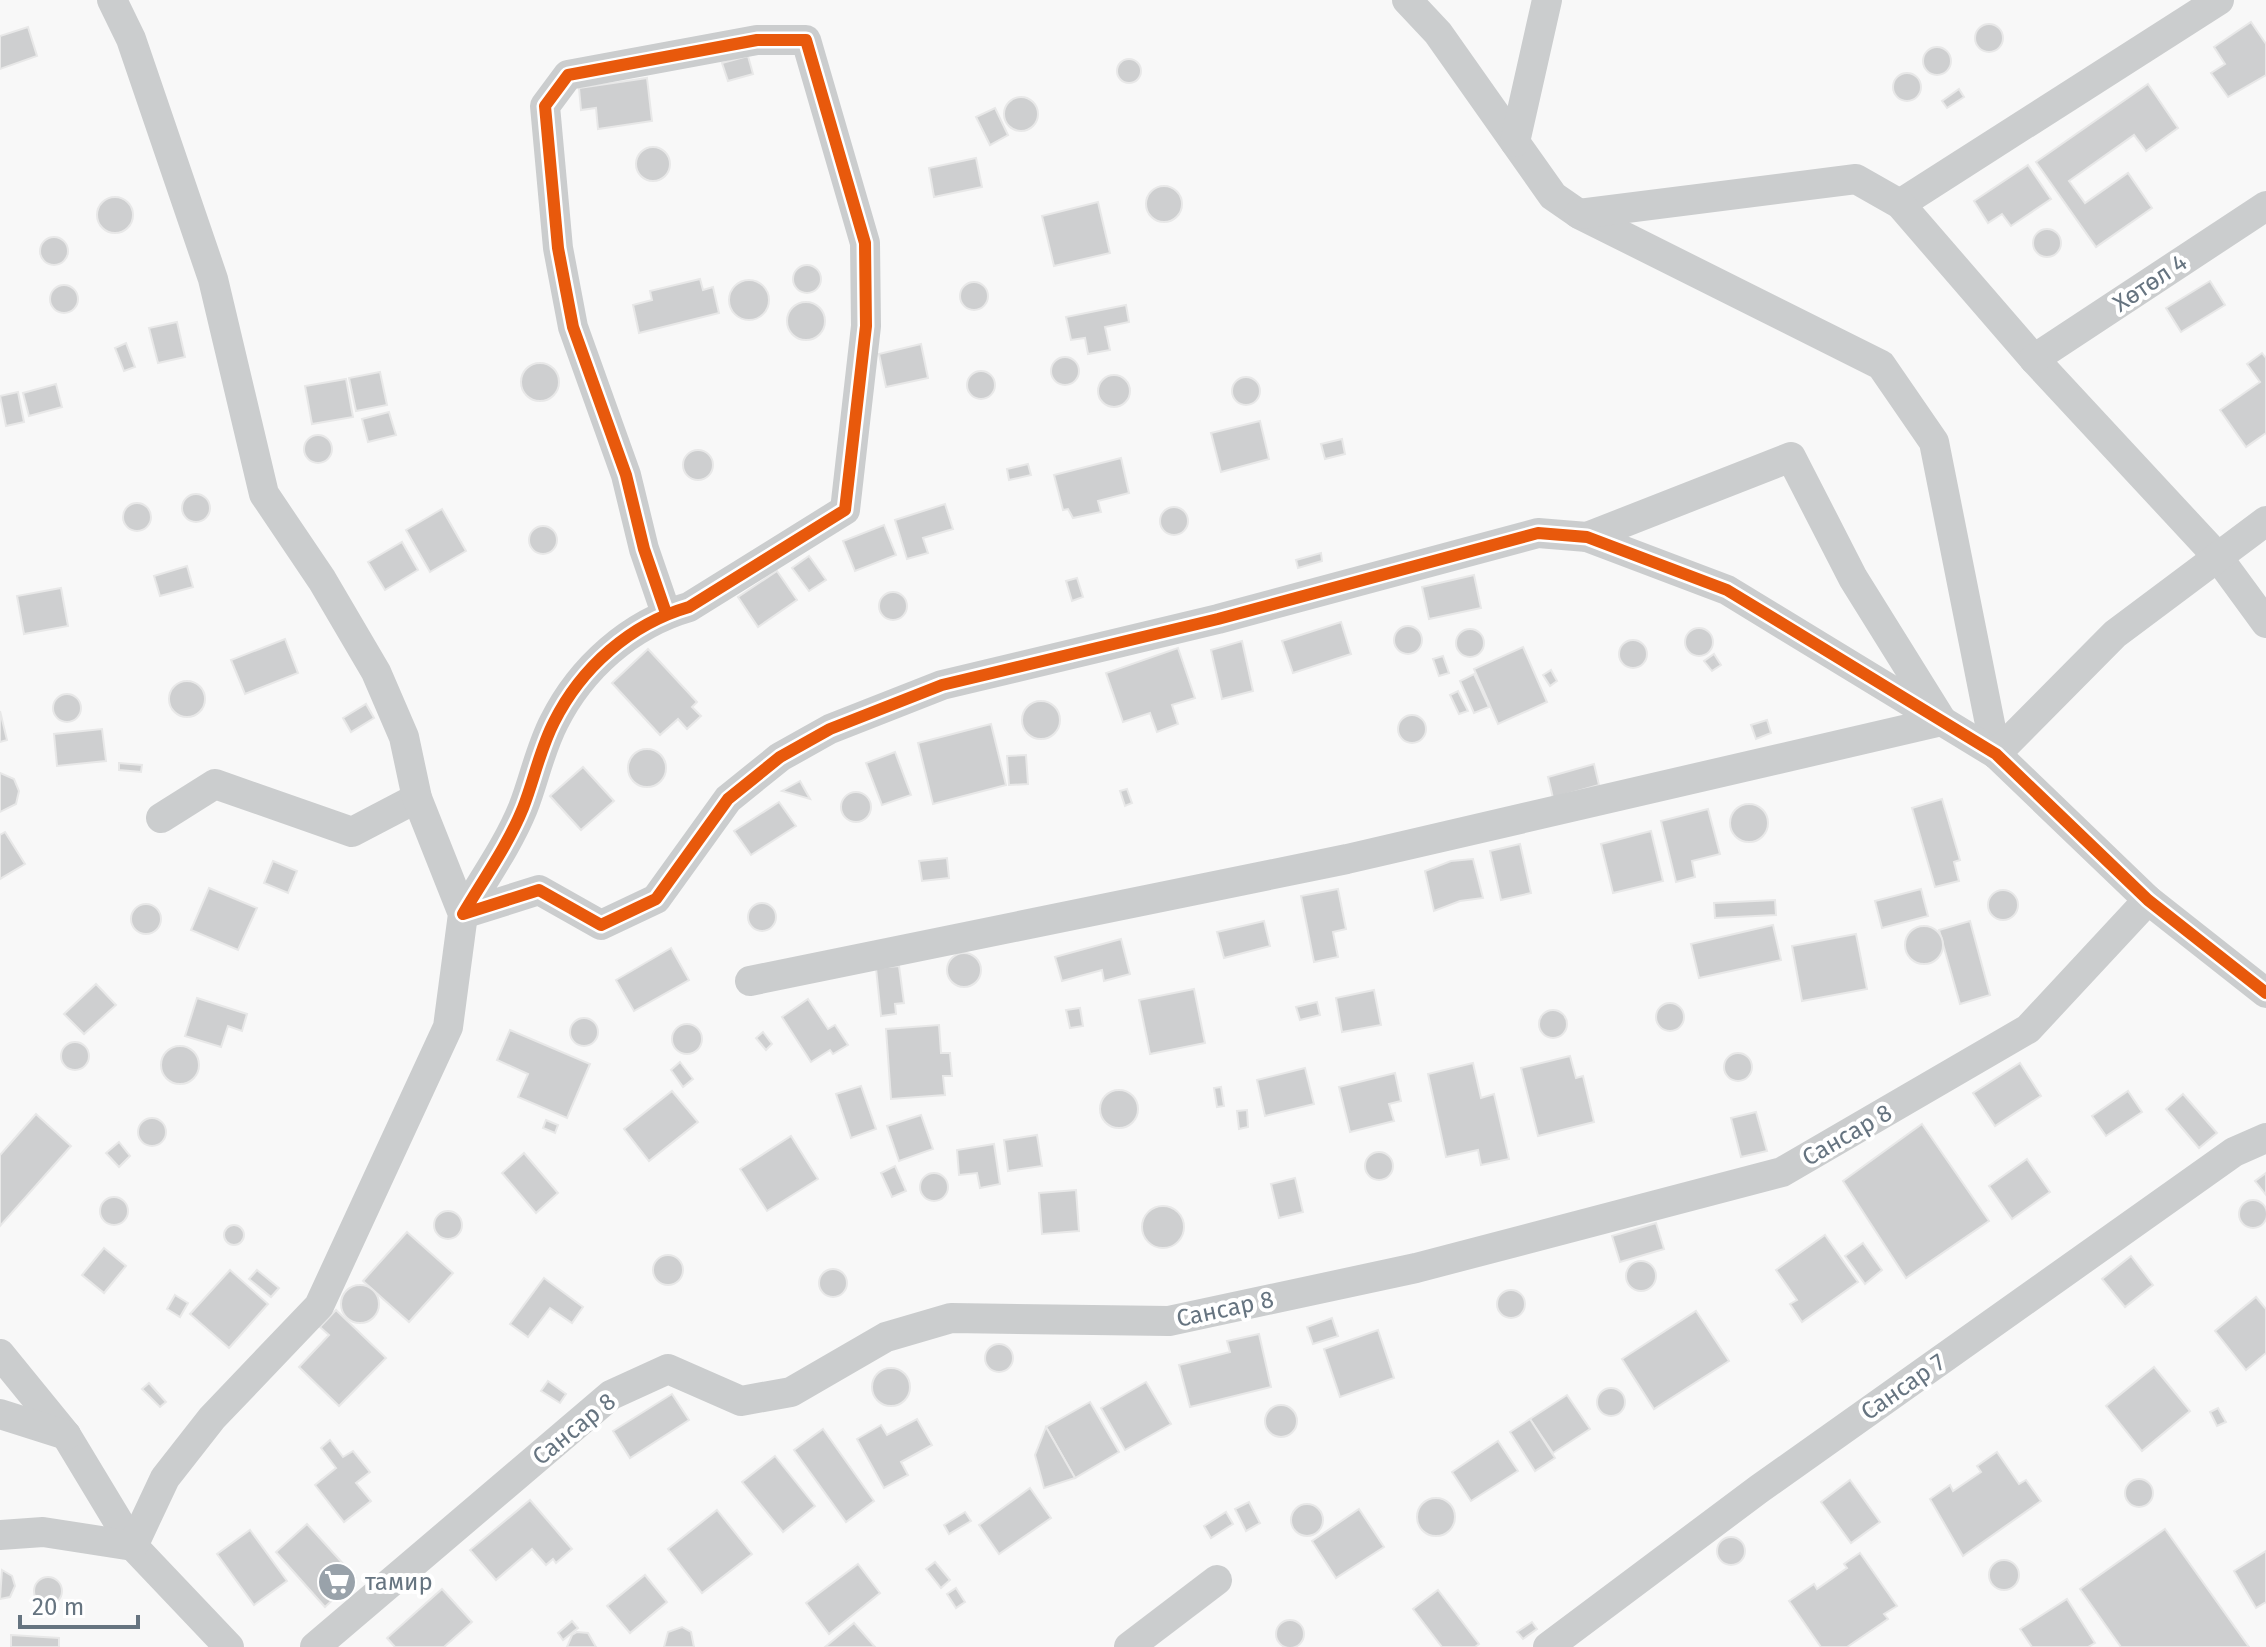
<svg xmlns="http://www.w3.org/2000/svg" width="2266" height="1647" font-family="'Fira Sans',sans-serif">
	<rect width="100%" height="100%" fill="#f8f8f8"/>
	<g fill="#cecfd0" stroke="#e8e8e8" stroke-width="2">
		<path d="M2251,22L2266,44V75L2228,97L2211,73L2225,64L2214,47Z"/>
		<circle cx="1989" cy="38" r="14"/>
		<path d="M28,27L37,56L0,69V36Z"/>
		<circle cx="1937" cy="61" r="14"/>
		<path d="M748,56L753,74L728,81L722,63Z"/>
		<circle cx="1129" cy="71" r="12"/>
		<circle cx="1907" cy="87" r="14"/>
		<path d="M647,78L652,121L598,129L596,108L581,110L579,88Z"/>
		<path d="M2148,84L2178,128L2146,151L2134,135L2069,181L2085,203L2128,173L2152,208L2096,247L2036,162Z"/>
		<path d="M1959,89L1964,97L1947,108L1942,101Z"/>
		<circle cx="1021" cy="114" r="17"/>
		<path d="M995,108L1008,135L990,145L976,117Z"/>
		<circle cx="653" cy="164" r="17"/>
		<path d="M976,158L982,187L934,197L929,168Z"/>
		<path d="M2028,165L2051,199L2011,226L2002,214L1988,223L1974,201Z"/>
		<circle cx="1164" cy="204" r="18"/>
		<circle cx="115" cy="215" r="18"/>
		<path d="M1098,202L1110,253L1054,266L1042,216Z"/>
		<circle cx="2047" cy="243" r="14"/>
		<circle cx="54" cy="251" r="14"/>
		<circle cx="807" cy="279" r="14"/>
		<path d="M700,279L703,290L713,287L719,313L639,333L633,305L652,300L650,291Z"/>
		<circle cx="749" cy="300" r="20"/>
		<path d="M2210,281L2225,305L2181,332L2166,308Z"/>
		<circle cx="974" cy="296" r="14"/>
		<circle cx="64" cy="299" r="14"/>
		<circle cx="806" cy="321" r="19"/>
		<path d="M1126,305L1129,322L1105,327L1110,350L1088,354L1085,338L1071,340L1066,317Z"/>
		<path d="M177,322L185,357L158,363L149,328Z"/>
		<path d="M126,343L135,367L124,371L115,348Z"/>
		<path d="M921,344L928,378L886,387L879,354Z"/>
		<path d="M2262,353L2266,358V433L2246,447L2220,410L2260,382L2247,364Z"/>
		<circle cx="1065" cy="371" r="14"/>
		<circle cx="540" cy="382" r="19"/>
		<circle cx="981" cy="385" r="14"/>
		<path d="M380,372L387,405L356,411L349,378Z"/>
		<circle cx="1114" cy="391" r="16"/>
		<circle cx="1246" cy="391" r="14"/>
		<path d="M346,379L353,417L312,424L305,386Z"/>
		<path d="M56,384L62,407L29,416L23,393Z"/>
		<path d="M18,392L24,422L6,426L0,396Z"/>
		<path d="M389,412L396,435L368,442L362,419Z"/>
		<path d="M1260,421L1269,459L1221,472L1211,433Z"/>
		<circle cx="318" cy="449" r="14"/>
		<path d="M1342,439L1345,454L1325,459L1321,444Z"/>
		<circle cx="698" cy="465" r="15"/>
		<path d="M1121,458L1129,493L1098,501L1101,512L1073,518L1068,509L1063,510L1054,475Z"/>
		<path d="M1028,464L1031,475L1009,480L1007,469Z"/>
		<circle cx="196" cy="508" r="14"/>
		<circle cx="137" cy="517" r="14"/>
		<path d="M945,504L953,529L923,538L928,553L907,559L895,520Z"/>
		<circle cx="1174" cy="521" r="14"/>
		<path d="M442,509L466,551L430,572L406,530Z"/>
		<path d="M884,525L896,555L855,571L843,541Z"/>
		<circle cx="543" cy="540" r="14"/>
		<path d="M402,542L418,570L385,590L368,562Z"/>
		<path d="M1321,553L1322,561L1298,568L1296,560Z"/>
		<path d="M809,556L826,580L809,591L792,568Z"/>
		<path d="M187,566L193,587L160,596L154,576Z"/>
		<path d="M777,571L797,600L758,627L738,597Z"/>
		<path d="M1474,575L1481,608L1429,619L1422,587Z"/>
		<path d="M1077,578L1083,597L1072,601L1066,581Z"/>
		<path d="M61,588L68,626L24,634L17,596Z"/>
		<circle cx="893" cy="606" r="14"/>
		<path d="M1341,622L1351,654L1293,673L1282,641Z"/>
		<circle cx="1408" cy="640" r="14"/>
		<circle cx="1699" cy="642" r="14"/>
		<circle cx="1470" cy="643" r="14"/>
		<path d="M285,639L298,673L245,694L231,660Z"/>
		<circle cx="1633" cy="654" r="14"/>
		<path d="M1242,641L1253,691L1222,699L1211,650Z"/>
		<path d="M1523,647L1547,702L1498,724L1474,669Z"/>
		<path d="M1178,648L1195,698L1172,705L1178,724L1157,732L1150,713L1123,722L1106,673Z"/>
		<path d="M648,649L697,702L692,707L701,716L687,729L678,719L660,735L612,683Z"/>
		<path d="M1714,654L1721,665L1712,671L1704,661Z"/>
		<path d="M1443,656L1449,673L1439,676L1433,659Z"/>
		<path d="M1551,670L1557,681L1550,686L1543,675Z"/>
		<path d="M1474,674L1489,707L1474,713L1460,681Z"/>
		<circle cx="187" cy="699" r="18"/>
		<path d="M1458,691L1468,711L1459,714L1450,695Z"/>
		<circle cx="67" cy="708" r="14"/>
		<circle cx="1041" cy="720" r="19"/>
		<path d="M366,704L374,718L351,732L343,718Z"/>
		<path d="M0,711L7,740L0,742Z"/>
		<circle cx="1412" cy="729" r="14"/>
		<path d="M1767,720L1771,733L1756,739L1751,725Z"/>
		<path d="M991,724L1006,785L933,804L918,743Z"/>
		<path d="M102,729L106,761L57,766L54,734Z"/>
		<circle cx="647" cy="768" r="19"/>
		<path d="M895,752L911,795L882,805L866,763Z"/>
		<path d="M1026,755L1028,784L1009,785L1007,756Z"/>
		<path d="M119,763L142,765L141,772L119,770Z"/>
		<path d="M1594,764L1599,785L1553,798L1548,777Z"/>
		<path d="M583,767L614,801L581,830L550,796Z"/>
		<path d="M0,773L14,779L19,791L16,804L0,812Z"/>
		<path d="M800,781L810,799L782,791Z"/>
		<path d="M1127,789L1132,803L1125,806L1120,791Z"/>
		<circle cx="856" cy="807" r="15"/>
		<path d="M1942,799L1960,860L1954,862L1959,881L1935,887L1912,808Z"/>
		<path d="M779,802L796,826L751,855L734,831Z"/>
		<circle cx="1749" cy="823" r="19"/>
		<path d="M1708,809L1720,854L1692,861L1695,877L1676,882L1661,821Z"/>
		<path d="M1651,831L1663,881L1613,893L1601,844Z"/>
		<path d="M5,832L25,864L0,879V835Z"/>
		<path d="M1520,844L1531,893L1501,900L1490,851Z"/>
		<path d="M947,858L949,878L922,881L919,861Z"/>
		<path d="M1473,859L1483,898L1460,901L1434,911L1425,871L1451,861Z"/>
		<path d="M273,861L297,871L288,893L264,883Z"/>
		<path d="M209,888L257,908L238,950L191,930Z"/>
		<path d="M1338,889L1346,929L1333,932L1338,957L1314,962L1301,896Z"/>
		<path d="M1921,889L1928,916L1882,928L1875,901Z"/>
		<circle cx="2003" cy="905" r="15"/>
		<path d="M1775,900L1776,915L1715,918L1714,903Z"/>
		<circle cx="762" cy="917" r="14"/>
		<circle cx="146" cy="919" r="15"/>
		<path d="M1264,921L1270,946L1224,958L1217,932Z"/>
		<path d="M1970,921L1990,995L1960,1004L1939,930Z"/>
		<path d="M1773,925L1781,960L1699,978L1691,944Z"/>
		<circle cx="1924" cy="945" r="19"/>
		<path d="M1856,934L1867,989L1802,1001L1792,946Z"/>
		<path d="M1121,939L1130,974L1104,981L1102,970L1062,981L1055,957Z"/>
		<path d="M671,948L689,980L634,1011L616,980Z"/>
		<circle cx="964" cy="970" r="17"/>
		<path d="M899,966L904,1003L895,1004L896,1014L881,1016L876,968Z"/>
		<path d="M96,984L116,1005L84,1034L64,1014Z"/>
		<path d="M1194,989L1205,1043L1150,1054L1139,1000Z"/>
		<path d="M1374,990L1381,1025L1342,1032L1336,998Z"/>
		<path d="M197,998L247,1014L242,1031L228,1026L221,1047L185,1036Z"/>
		<path d="M808,999L828,1029L835,1025L848,1045L833,1054L830,1050L811,1062L782,1017Z"/>
		<path d="M1317,1002L1320,1015L1300,1020L1296,1007Z"/>
		<circle cx="1670" cy="1017" r="14"/>
		<path d="M1080,1008L1083,1026L1070,1028L1066,1010Z"/>
		<circle cx="1553" cy="1024" r="14"/>
		<circle cx="584" cy="1032" r="14"/>
		<circle cx="687" cy="1039" r="15"/>
		<path d="M939,1025L941,1053H950L952,1076H943L945,1095L891,1099L886,1029Z"/>
		<path d="M510,1030L590,1064L567,1118L518,1097L528,1074L497,1060Z"/>
		<path d="M763,1032L772,1044L766,1050L756,1038Z"/>
		<circle cx="75" cy="1056" r="14"/>
		<circle cx="180" cy="1065" r="19"/>
		<circle cx="1738" cy="1067" r="14"/>
		<path d="M1570,1056L1576,1078L1583,1076L1594,1122L1538,1136L1521,1068Z"/>
		<path d="M680,1062L693,1079L683,1087L671,1070Z"/>
		<path d="M1473,1063L1481,1098L1494,1094L1509,1159L1481,1165L1478,1150L1446,1157L1428,1074Z"/>
		<path d="M2020,1063L2041,1096L1995,1126L1973,1093Z"/>
		<path d="M1305,1068L1314,1104L1265,1116L1257,1080Z"/>
		<path d="M1395,1073L1401,1101L1389,1104L1394,1121L1350,1132L1339,1087Z"/>
		<path d="M861,1086L876,1129L851,1138L836,1094Z"/>
		<path d="M1221,1087L1224,1106L1217,1107L1214,1088Z"/>
		<circle cx="1119" cy="1109" r="19"/>
		<path d="M672,1091L698,1122L649,1161L624,1129Z"/>
		<path d="M2128,1091L2142,1112L2106,1136L2092,1116Z"/>
		<path d="M2183,1094L2217,1133L2199,1148L2166,1109Z"/>
		<path d="M1247,1110L1248,1127L1239,1129L1237,1111Z"/>
		<path d="M1756,1112L1767,1151L1741,1157L1731,1118Z"/>
		<path d="M36,1114L71,1146L0,1226V1155Z"/>
		<path d="M921,1115L933,1149L899,1161L887,1126Z"/>
		<circle cx="152" cy="1132" r="14"/>
		<path d="M546,1120L558,1125L555,1133L543,1128Z"/>
		<path d="M1922,1124L1989,1221L1906,1278L1843,1181Z"/>
		<path d="M1037,1135L1042,1166L1008,1171L1004,1140Z"/>
		<path d="M791,1136L818,1179L767,1211L740,1169Z"/>
		<path d="M119,1142L130,1156L119,1167L106,1153Z"/>
		<path d="M994,1144L1000,1184L980,1188L977,1173L959,1175L957,1150Z"/>
		<circle cx="1379" cy="1166" r="14"/>
		<path d="M524,1153L558,1193L536,1213L502,1173Z"/>
		<path d="M2027,1159L2050,1192L2012,1219L1989,1186Z"/>
		<path d="M895,1166L906,1191L892,1197L881,1173Z"/>
		<circle cx="934" cy="1187" r="14"/>
		<path d="M2266,1173V1195L2255,1181Z"/>
		<path d="M1295,1178L1303,1212L1279,1218L1271,1184Z"/>
		<path d="M1076,1190L1079,1231L1042,1234L1039,1193Z"/>
		<circle cx="114" cy="1211" r="14"/>
		<circle cx="2253" cy="1214" r="14"/>
		<circle cx="1163" cy="1227" r="21"/>
		<circle cx="448" cy="1225" r="14"/>
		<path d="M1656,1223L1664,1249L1620,1262L1612,1236Z"/>
		<circle cx="234" cy="1235" r="10"/>
		<path d="M407,1232L453,1273L409,1322L363,1281Z"/>
		<path d="M1825,1235L1858,1282L1802,1322L1790,1304L1797,1300L1776,1270Z"/>
		<path d="M1863,1243L1882,1270L1865,1284L1845,1256Z"/>
		<path d="M104,1248L126,1266L104,1293L82,1275Z"/>
		<circle cx="668" cy="1270" r="15"/>
		<path d="M2131,1256L2153,1285L2125,1307L2102,1279Z"/>
		<circle cx="1641" cy="1276" r="15"/>
		<circle cx="833" cy="1283" r="14"/>
		<path d="M230,1270L268,1304L229,1348L190,1314Z"/>
		<path d="M257,1270L279,1288L271,1297L249,1279Z"/>
		<path d="M544,1278L583,1307L572,1323L550,1308L528,1337L510,1324Z"/>
		<circle cx="360" cy="1304" r="19"/>
		<circle cx="1511" cy="1304" r="14"/>
		<path d="M175,1295L188,1303L180,1317L167,1309Z"/>
		<path d="M2256,1297L2266,1309V1353L2246,1370L2215,1331Z"/>
		<path d="M336,1310L386,1358L339,1406L299,1367L329,1335L320,1327Z"/>
		<path d="M1696,1311L1729,1361L1654,1409L1622,1359Z"/>
		<path d="M1332,1318L1338,1336L1313,1344L1307,1327Z"/>
		<path d="M1378,1330L1394,1378L1340,1397L1324,1349Z"/>
		<path d="M1259,1334L1271,1387L1190,1407L1179,1365L1230,1352L1227,1341Z"/>
		<circle cx="999" cy="1358" r="14"/>
		<path d="M2154,1367L2190,1411L2142,1451L2106,1406Z"/>
		<circle cx="891" cy="1387" r="19"/>
		<path d="M548,1381L566,1394L560,1403L541,1391Z"/>
		<path d="M1146,1382L1171,1424L1125,1450L1101,1408Z"/>
		<path d="M149,1383L166,1402L160,1407L142,1389Z"/>
		<circle cx="1611" cy="1402" r="14"/>
		<path d="M672,1394L689,1420L630,1458L613,1431Z"/>
		<path d="M1567,1395L1590,1429L1553,1453L1530,1419Z"/>
		<path d="M1090,1402L1119,1452L1075,1478L1046,1427Z"/>
		<circle cx="1281" cy="1421" r="16"/>
		<path d="M2218,1408L2226,1422L2217,1426L2210,1412Z"/>
		<path d="M917,1419L932,1445L901,1462L908,1475L884,1488L857,1439L881,1425L887,1435Z"/>
		<path d="M1530,1419L1555,1458L1535,1471L1510,1432Z"/>
		<path d="M1046,1427L1075,1478L1044,1488L1035,1455Z"/>
		<path d="M823,1429L874,1501L846,1522L794,1450Z"/>
		<path d="M330,1440L343,1457L353,1451L370,1472L356,1483L371,1501L344,1522L315,1485L336,1468L321,1448Z"/>
		<path d="M1498,1441L1518,1471L1471,1501L1452,1472Z"/>
		<path d="M1997,1452L2019,1484L2026,1480L2041,1501L1963,1556L1930,1499L1950,1485L1953,1491L1981,1472L1977,1466Z"/>
		<path d="M775,1456L815,1506L783,1532L742,1482Z"/>
		<circle cx="2139" cy="1493" r="14"/>
		<path d="M1850,1480L1880,1522L1851,1543L1821,1502Z"/>
		<path d="M1030,1488L1051,1518L999,1554L979,1525Z"/>
		<circle cx="1436" cy="1517" r="19"/>
		<path d="M530,1500L572,1549L556,1563L553,1559L546,1565L532,1549L496,1580L470,1550Z"/>
		<path d="M1249,1502L1260,1523L1246,1531L1235,1509Z"/>
		<circle cx="1307" cy="1520" r="16"/>
		<path d="M1359,1509L1384,1547L1336,1578L1312,1541Z"/>
		<path d="M717,1510L752,1554L702,1593L668,1549Z"/>
		<path d="M965,1512L971,1521L949,1534L944,1525Z"/>
		<path d="M1226,1512L1233,1524L1211,1538L1204,1526Z"/>
		<path d="M307,1524L356,1578L325,1607L276,1552Z"/>
		<path d="M2165,1529L2249,1647H2121L2080,1589Z"/>
		<path d="M250,1530L287,1581L254,1605L217,1554Z"/>
		<circle cx="1731" cy="1551" r="14"/>
		<path d="M2266,1551V1602L2256,1608L2234,1571Z"/>
		<path d="M1860,1553L1897,1606L1884,1614L1888,1619L1847,1647H1821L1789,1601L1814,1584L1817,1589L1847,1568L1844,1564Z"/>
		<circle cx="2004" cy="1575" r="15"/>
		<path d="M935,1562L950,1580L941,1588L926,1569Z"/>
		<path d="M858,1564L880,1593L829,1634L806,1603Z"/>
		<path d="M2,1570L12,1576L15,1586L10,1597L0,1599Z"/>
		<path d="M645,1575L667,1602L630,1633L607,1606Z"/>
		<circle cx="48" cy="1591" r="14"/>
		<path d="M956,1588L965,1602L956,1608L947,1594Z"/>
		<path d="M442,1589L472,1622L444,1647H395L387,1638Z"/>
		<path d="M1438,1590L1479,1644L1475,1647H1442L1413,1609Z"/>
		<path d="M2067,1599L2095,1643L2088,1647H2032L2020,1629Z"/>
		<circle cx="1290" cy="1634" r="14"/>
		<path d="M572,1621L578,1628L563,1640L558,1633Z"/>
		<path d="M1532,1622L1537,1629L1523,1639L1517,1632Z"/>
		<path d="M854,1623L875,1647H825Z"/>
		<path d="M682,1627L691,1632L694,1647H664L668,1632Z"/>
		<path d="M577,1632L588,1633L596,1647H567L572,1635Z"/>
		<path d="M11,1635L59,1638V1647H11Z"/>
	</g>
	<g fill="none" stroke-linecap="round" stroke-linejoin="round">
		<g stroke="#cbcdce" stroke-width="30">
			<path d="M1407,0L1438,33L1553,196L1579,214L1881,365L1934,442L1996,754"/>
			<path d="M1515,142L1547,0"/>
			<path d="M1900,204L2219,0"/>
			<path d="M1579,214L1856,179L1900,204L2034,359L2217,556L2266,623"/>
			<path d="M2034,359L2266,206"/>
			<path d="M666,613L644,549L626,475L573,327L558,248L545,106L568,75L757,40H806L865,243L866,326L845,510L689,607C630,624 581,668 554,722C540,749 534,780 523,808C508,845 483,880 463,914L539,890L601,925L656,899L728,799L780,757L830,729L942,685L1218,619L1538,533L1587,537L1727,590L1996,754L2148,900L2266,993"/>
			<path d="M1996,754L2115,634L2266,521"/>
			<path d="M161,818L215,784L352,832L417,798"/>
			<path d="M750,981L1347,859L1942,721L1853,578L1791,457L1587,537"/>
			<path d="M0,1354L66,1435L133,1546L229,1647"/>
			<path d="M0,1414L66,1435"/>
			<path d="M0,1535L43,1532L133,1546L165,1478L212,1418L319,1306L448,1027L463,914L417,798L404,737L376,672L322,580L264,494L213,279L131,39L112,0"/>
			<path d="M315,1647L611,1395L668,1369L741,1401L791,1392L886,1337L951,1318L1169,1321L1416,1268L1782,1172L2028,1029L2148,900"/>
			<path d="M1129,1647L1217,1580"/>
			<path d="M1548,1647L1759,1489L2234,1152L2266,1138"/>
		</g>
		<g stroke="#fff" stroke-width="17">
			<path id="cycleway" d="M666,613L644,549L626,475L573,327L558,248L545,106L568,75L757,40H806L865,243L866,326L845,510L689,607C630,624 581,668 554,722C540,749 534,780 523,808C508,845 483,880 463,914L539,890L601,925L656,899L728,799L780,757L830,729L942,685L1218,619L1538,533L1587,537L1727,590L1996,754L2148,900L2266,993"/>
		</g>
		<use href="#cycleway" stroke="#e8590c" stroke-width="12"/>
	</g>
	<defs>
		<g id="supermarket-disc" transform="scale(2)"><circle r="9.5" fill="#99a2aa" stroke="#fff"/><path d="M-6-5.5h2.5l.6 2H6L4.5 2H-2.5L-4.4-4H-6ZM-1.5 3.2a1.3 1.3 0 1 0 .1 0ZM3 3.2a1.3 1.3 0 1 0 .1 0Z" fill="#fff"/></g>
	</defs>
	<g fill-rule="evenodd">
		<use href="#supermarket-disc" x="337" y="1582"/>
	</g>
	<g text-anchor="middle" dominant-baseline="central" stroke-width="8" stroke-linejoin="round" paint-order="stroke">
		<g font-size="24" fill="#667480" stroke="#fff">
			<text transform="translate(2150 283) rotate(-34)">Хөтөл 4</text>
			<text transform="translate(1847 1135) rotate(-30)">Сансар 8</text>
			<text transform="translate(1225 1309) rotate(-12)">Сансар 8</text>
			<text transform="translate(1903 1387) rotate(-35)">Сансар 7</text>
			<text transform="translate(574 1429) rotate(-39)">Сансар 8</text>
		</g>
		<g font-size="24" fill="#667480" stroke="#fff" text-anchor="start">
			<text x="365" y="1582">тамир</text>
		</g>
	</g>
	<path d="M20 1615v12h118v-12" fill="none" stroke="#667480" stroke-width="4"/>
	<text x="32" y="1615" font-size="24" fill="#667480" stroke="#ffffff" stroke-width="6" paint-order="stroke">20 m</text>
</svg>
